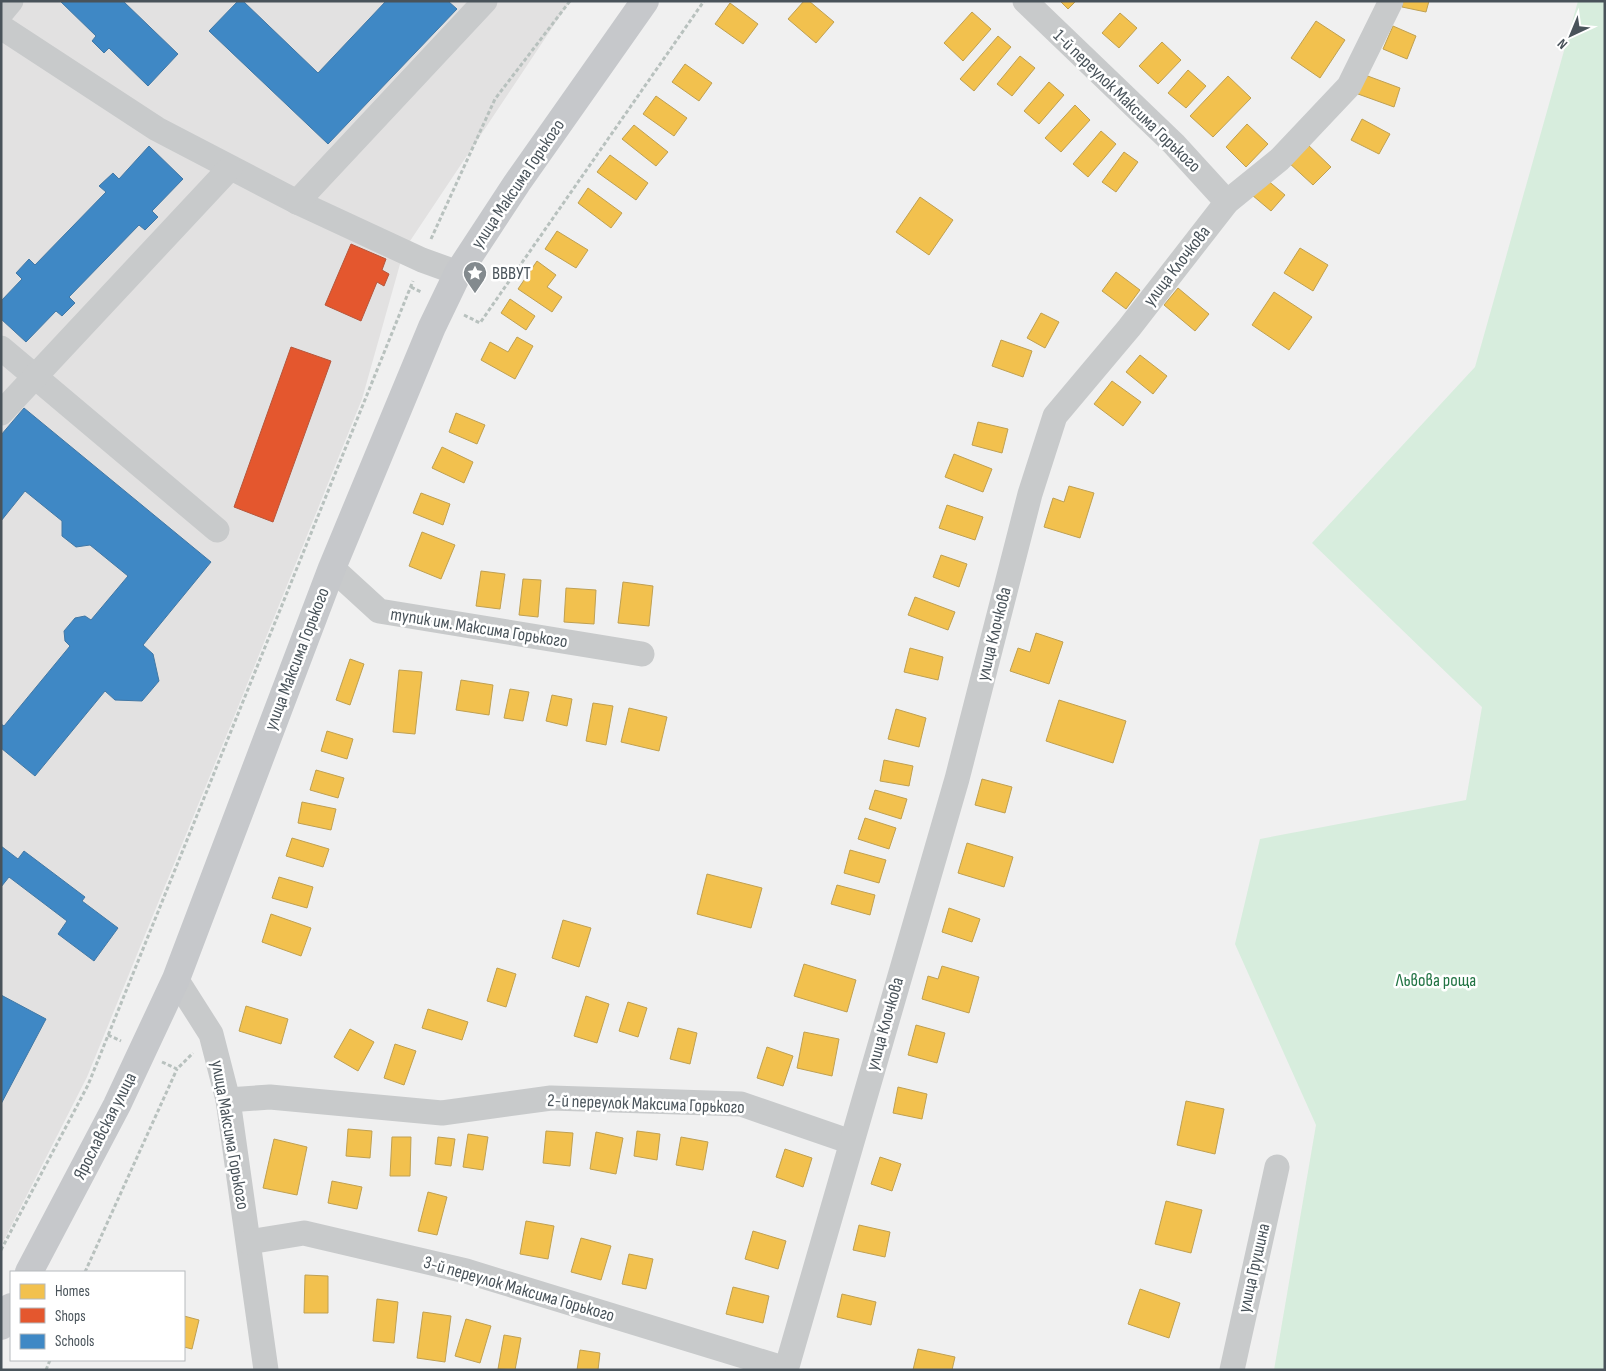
<svg xmlns="http://www.w3.org/2000/svg" width="1606" height="1371" font-family="'Sofia Sans Condensed',sans-serif">
	<rect width="100%" height="100%" fill="#f0f0f0"/>
	<path fill="#e2e1e1" d="M1,1H570L404,250L362,399L236,712L87,1077L1,1246Z"/>
	<path fill="#d7eddd" d="M1578,1H1605V1370H1274L1316,1125L1235,944L1260,839L1466,800L1482,707L1312,543L1475,367Z"/>
	<g fill="#f2c14e" stroke="#bfa052">
		<path d="M804,1H809L834,22L816,43L788,19Z"/>
		<path d="M1060,1H1076L1068,9Z"/>
		<path d="M1403,1H1429L1426,12L1402,7Z"/>
		<path d="M730,3L758,24L743,44L715,24Z"/>
		<path d="M972,12L991,29L963,61L944,43Z"/>
		<path d="M1120,13L1137,28L1119,48L1102,33Z"/>
		<path d="M1316,21L1345,40L1320,78L1291,58Z"/>
		<path d="M1393,26L1416,36L1407,59L1383,49Z"/>
		<path d="M998,36L1011,47L974,91L960,79Z"/>
		<path d="M1162,42L1181,60L1158,84L1139,66Z"/>
		<path d="M1020,56L1035,68L1012,96L997,84Z"/>
		<path d="M685,64L712,83L699,101L672,82Z"/>
		<path d="M1188,70L1206,86L1186,108L1168,93Z"/>
		<path d="M1365,75L1400,88L1394,107L1358,94Z"/>
		<path d="M1228,76L1251,98L1213,137L1190,116Z"/>
		<path d="M1049,82L1064,95L1039,124L1024,111Z"/>
		<path d="M656,96L687,118L674,136L643,114Z"/>
		<path d="M1075,105L1090,120L1061,152L1045,138Z"/>
		<path d="M1362,119L1390,134L1379,154L1351,140Z"/>
		<path d="M1247,124L1268,144L1246,167L1226,147Z"/>
		<path d="M634,125L668,152L656,166L622,139Z"/>
		<path d="M1101,131L1116,144L1088,177L1073,164Z"/>
		<path d="M1306,143L1331,167L1313,185L1288,162Z"/>
		<path d="M1124,152L1138,162L1116,192L1102,182Z"/>
		<path d="M610,155L648,183L636,200L597,172Z"/>
		<path d="M1266,179L1285,195L1271,211L1252,195Z"/>
		<path d="M588,188L622,213L611,228L578,203Z"/>
		<path d="M920,197L953,220L929,255L896,232Z"/>
		<path d="M557,231L588,250L576,268L545,249Z"/>
		<path d="M1300,248L1328,265L1313,291L1284,273Z"/>
		<path d="M537,261L556,275L547,287L562,297L552,312L518,289Z"/>
		<path d="M1116,272L1140,290L1126,309L1102,291Z"/>
		<path d="M1178,288L1209,314L1195,331L1164,305Z"/>
		<path d="M1274,292L1312,317L1289,350L1252,325Z"/>
		<path d="M510,299L535,316L526,330L501,313Z"/>
		<path d="M1041,313L1059,322L1045,348L1027,338Z"/>
		<path d="M517,337L533,346L515,379L481,360L490,342L508,352Z"/>
		<path d="M1001,340L1032,351L1023,377L992,366Z"/>
		<path d="M1140,355L1167,376L1153,394L1126,372Z"/>
		<path d="M1112,381L1141,402L1123,426L1094,404Z"/>
		<path d="M456,413L485,425L477,444L449,432Z"/>
		<path d="M978,422L1008,429L1002,453L972,445Z"/>
		<path d="M442,447L473,462L464,483L432,468Z"/>
		<path d="M954,454L992,469L983,492L945,477Z"/>
		<path d="M1069,486L1094,493L1080,538L1044,527L1053,498L1064,502Z"/>
		<path d="M421,493L450,504L443,525L413,513Z"/>
		<path d="M947,505L983,517L975,540L939,528Z"/>
		<path d="M422,532L455,545L441,579L409,566Z"/>
		<path d="M941,555L967,564L959,587L933,577Z"/>
		<path d="M481,571L505,574L500,609L476,606Z"/>
		<path d="M523,579L541,580L538,617L519,615Z"/>
		<path d="M623,582L653,586L649,626L618,623Z"/>
		<path d="M566,588L596,590L594,624L564,622Z"/>
		<path d="M915,597L955,612L948,630L908,615Z"/>
		<path d="M1036,633L1063,642L1049,684L1010,671L1018,648L1030,652Z"/>
		<path d="M910,648L943,657L938,680L904,672Z"/>
		<path d="M350,659L364,664L350,705L336,700Z"/>
		<path d="M399,670L422,672L415,734L393,732Z"/>
		<path d="M461,680L493,685L489,715L456,710Z"/>
		<path d="M510,689L529,692L523,721L504,718Z"/>
		<path d="M552,695L572,699L567,726L546,721Z"/>
		<path d="M1059,700L1126,721L1113,763L1046,741Z"/>
		<path d="M593,703L613,706L606,745L586,741Z"/>
		<path d="M629,708L667,717L659,751L621,742Z"/>
		<path d="M896,709L926,718L919,747L888,739Z"/>
		<path d="M327,731L353,739L347,759L321,751Z"/>
		<path d="M884,760L913,766L909,786L880,781Z"/>
		<path d="M316,770L344,778L338,798L310,790Z"/>
		<path d="M982,779L1012,787L1005,813L975,805Z"/>
		<path d="M875,790L907,799L901,819L869,809Z"/>
		<path d="M302,802L336,809L331,830L298,823Z"/>
		<path d="M865,818L896,828L889,849L858,839Z"/>
		<path d="M292,838L329,849L323,867L286,856Z"/>
		<path d="M967,843L1013,857L1004,887L958,873Z"/>
		<path d="M850,850L886,860L879,883L844,873Z"/>
		<path d="M707,874L762,888L751,928L697,914Z"/>
		<path d="M279,877L313,887L307,908L272,898Z"/>
		<path d="M837,885L875,895L870,915L831,904Z"/>
		<path d="M949,908L980,919L972,942L942,932Z"/>
		<path d="M271,914L311,928L301,956L262,942Z"/>
		<path d="M563,920L591,928L579,967L552,958Z"/>
		<path d="M804,964L856,980L847,1012L794,996Z"/>
		<path d="M942,966L979,977L969,1013L922,999L928,976L938,979Z"/>
		<path d="M497,968L516,974L506,1007L487,1001Z"/>
		<path d="M586,996L609,1004L597,1043L574,1036Z"/>
		<path d="M628,1002L647,1008L638,1037L619,1031Z"/>
		<path d="M246,1006L288,1019L281,1044L239,1031Z"/>
		<path d="M428,1009L468,1022L462,1040L422,1028Z"/>
		<path d="M916,1025L945,1033L937,1063L908,1055Z"/>
		<path d="M678,1028L697,1033L690,1064L670,1059Z"/>
		<path d="M350,1029L374,1042L358,1071L334,1057Z"/>
		<path d="M804,1032L839,1039L832,1076L797,1068Z"/>
		<path d="M395,1044L416,1051L404,1085L384,1078Z"/>
		<path d="M767,1047L793,1056L783,1086L757,1078Z"/>
		<path d="M898,1087L927,1094L922,1119L893,1113Z"/>
		<path d="M1186,1101L1224,1109L1215,1154L1177,1145Z"/>
		<path d="M348,1129L372,1131L370,1158L346,1156Z"/>
		<path d="M546,1131L573,1133L570,1166L543,1163Z"/>
		<path d="M637,1131L660,1134L657,1160L634,1156Z"/>
		<path d="M596,1132L623,1138L616,1174L590,1169Z"/>
		<path d="M468,1134L488,1137L483,1170L463,1167Z"/>
		<path d="M392,1137H411L410,1176H390Z"/>
		<path d="M438,1137L455,1139L451,1166L435,1164Z"/>
		<path d="M681,1137L708,1142L703,1170L676,1165Z"/>
		<path d="M274,1139L307,1147L297,1195L263,1188Z"/>
		<path d="M785,1149L812,1158L803,1187L776,1177Z"/>
		<path d="M880,1157L901,1164L892,1191L871,1184Z"/>
		<path d="M332,1181L362,1187L357,1209L328,1203Z"/>
		<path d="M428,1192L447,1197L437,1235L418,1231Z"/>
		<path d="M1166,1201L1202,1210L1191,1253L1155,1244Z"/>
		<path d="M526,1221L554,1226L548,1259L520,1254Z"/>
		<path d="M859,1225L890,1232L885,1257L853,1250Z"/>
		<path d="M753,1231L786,1241L778,1269L745,1259Z"/>
		<path d="M581,1238L611,1246L601,1280L571,1272Z"/>
		<path d="M629,1254L653,1259L646,1289L622,1284Z"/>
		<path d="M305,1275L328,1276V1313H304Z"/>
		<path d="M733,1287L769,1296L763,1323L726,1314Z"/>
		<path d="M1140,1289L1180,1303L1169,1338L1128,1324Z"/>
		<path d="M842,1294L876,1302L871,1325L837,1317Z"/>
		<path d="M377,1299L398,1302L394,1343L373,1341Z"/>
		<path d="M423,1312L451,1316L445,1362L417,1358Z"/>
		<path d="M184,1316L199,1320L192,1349L184,1347Z"/>
		<path d="M466,1319L491,1326L480,1363L455,1356Z"/>
		<path d="M504,1335L521,1338L515,1370L498,1369Z"/>
		<path d="M918,1349L955,1357L952,1370H913Z"/>
		<path d="M580,1350L600,1353L598,1370H577Z"/>
	</g>
	<g fill="#e4572e" stroke="#b6563b">
		<path d="M351,244L386,259L382,270L389,274L384,286L377,282L361,321L325,305Z"/>
		<path d="M291,347L331,361L273,522L234,507Z"/>
	</g>
	<g fill="#3f88c5" stroke="#4278a5">
		<path d="M60,1H123L178,54L148,86L109,48L104,53L92,41L96,36Z"/>
		<path d="M238,1H243L318,73L386,1H448L457,9L328,144L209,31Z"/>
		<path d="M149,146L183,179L152,211L158,217L145,230L139,225L69,297L75,303L62,316L56,311L26,342L1,319V301L22,279L16,273L29,259L35,265L106,192L99,186L113,173L119,179Z"/>
		<path d="M24,408L211,562L143,645L153,654L159,681L142,701L115,700L105,691L35,776L1,748V724L4,726L70,646L65,641L64,631L75,618L85,616L91,620L128,576L90,545L76,547L62,536V521L25,491L1,521V435Z"/>
		<path d="M1,846L18,859L24,851L85,897L82,901L118,928L94,961L58,934L67,921L9,877L1,887Z"/>
		<path d="M1,995L46,1019L1,1104Z"/>
	</g>
	<g fill="none" stroke-linecap="round" stroke-linejoin="round">
		<g stroke="#b8c1be" stroke-width="3" stroke-dasharray="4 2.5" stroke-linecap="butt">
			<path d="M431,239L495,99L570,1"/>
			<path d="M411,287L421,292"/>
			<path d="M464,315L480,323L704,1"/>
			<path d="M108,1035L121,1041"/>
			<path d="M162,1062L177,1069L193,1053"/>
			<path d="M1,1250L88,1085L413,281"/>
			<path d="M85,1272L177,1069"/>
			<path d="M46,1370L50,1360"/>
		</g>
		<g stroke="#c8cacb" stroke-width="25">
			<path d="M1025,1L1174,144L1227,202"/>
			<path d="M1,13L11,1"/>
			<path d="M1,27L157,129L297,202L422,260L458,273"/>
			<path d="M297,202L485,1"/>
			<path d="M1,348L217,530"/>
			<path d="M1,413L230,168"/>
			<path d="M332,568L379,611L642,654"/>
			<path d="M176,979L211,1034L228,1100L266,1370"/>
			<path d="M228,1100L270,1097L442,1113L551,1098L741,1104L851,1142"/>
			<path d="M249,1242L304,1233L466,1271L786,1369"/>
			<path d="M786,1370L957,779L1030,494L1055,416L1129,328L1227,202L1280,159L1349,86L1391,1"/>
			<path d="M1232,1370L1277,1167"/>
		</g>
		<g stroke="#c6c8cb" stroke-width="28">
			<path d="M29,1272L117,1105L176,979L332,568L432,327L458,273L517,183L645,1"/>
			<path d="M1,1326L11,1307"/>
		</g>
	</g>
	<defs>
		<g id="sight-pin" transform="scale(1.25)"><path d="M0 17L-7.5 6A9.5 9.5 0 1 1 7.5 6Z" fill="#838a8e" stroke="#fff"/><path d="M0-6L1.8-2.2L6-1.7L2.9 1.2L3.7 5.4L0 3.3L-3.7 5.4L-2.9 1.2L-6-1.7L-1.8-2.2Z" fill="#fff"/></g>
	</defs>
	<g fill-rule="evenodd">
		<use href="#sight-pin" x="475" y="273"/>
	</g>
	<g text-anchor="middle" dominant-baseline="central" stroke-width="5" stroke-linejoin="round" paint-order="stroke">
		<g font-size="18" fill="#49535a" stroke="#fff">
			<text transform="translate(1127 101) rotate(44)">1-й переулок Максима Горького</text>
			<text transform="translate(518 184) rotate(-56)">улица Максима Горького</text>
			<text transform="translate(1177 266) rotate(-52)">улица Клочкова</text>
			<text transform="translate(479 628) rotate(9)">тупик им. Максима Горького</text>
			<text transform="translate(994 634) rotate(-76)">улица Клочкова</text>
			<text transform="translate(297 659) rotate(-69)">улица Максима Горького</text>
			<text transform="translate(885 1024) rotate(-74)">улица Клочкова</text>
			<text transform="translate(646 1104) rotate(2)">2-й переулок Максима Горького</text>
			<text transform="translate(105 1126) rotate(-63)">Ярославская улица</text>
			<text transform="translate(230 1135) rotate(80)">улица Максима Горького</text>
			<text transform="translate(1254 1268) rotate(-77)">улица Грушина</text>
			<text transform="translate(519 1289) rotate(16)">3-й переулок Максима Горького</text>
		</g>
		<g font-size="18" fill="#49535a" stroke="#fff" text-anchor="start">
			<text x="492" y="273">ВВВУТ</text>
		</g>
		<g font-size="18" fill="#227444" stroke="#fff">
			<text x="1436" y="980">Львова роща</text>
		</g>
	</g>
	<rect width="1606" height="1371" fill="none" stroke="#49535a" stroke-width="5"/>
	<rect x="10" y="1271" width="175" height="90" fill="#ffffff" stroke="#b6babd"/>
	<rect x="20" y="1284" width="25" height="15" fill="#f2c14e" stroke="#b6babd"/>
	<text x="55" y="1296" font-size="15" fill="#49535a">Homes</text>
	<rect x="20" y="1308" width="25" height="15" fill="#e4572e" stroke="#b6babd"/>
	<text x="55" y="1321" font-size="15" fill="#49535a">Shops</text>
	<rect x="20" y="1334" width="25" height="15" fill="#3f88c5" stroke="#b6babd"/>
	<text x="55" y="1346" font-size="15" fill="#49535a">Schools</text>
	<g transform="translate(1571 35) rotate(224)" stroke="#ffffff" stroke-width="4" paint-order="stroke">
	<path d="M0-4L9 19L0 12L-9 19Z" fill="#49535a"/>
	<text y="-8" font-size="14" font-weight="bold" text-anchor="middle" fill="#49535a">N</text>
	</g>
</svg>
